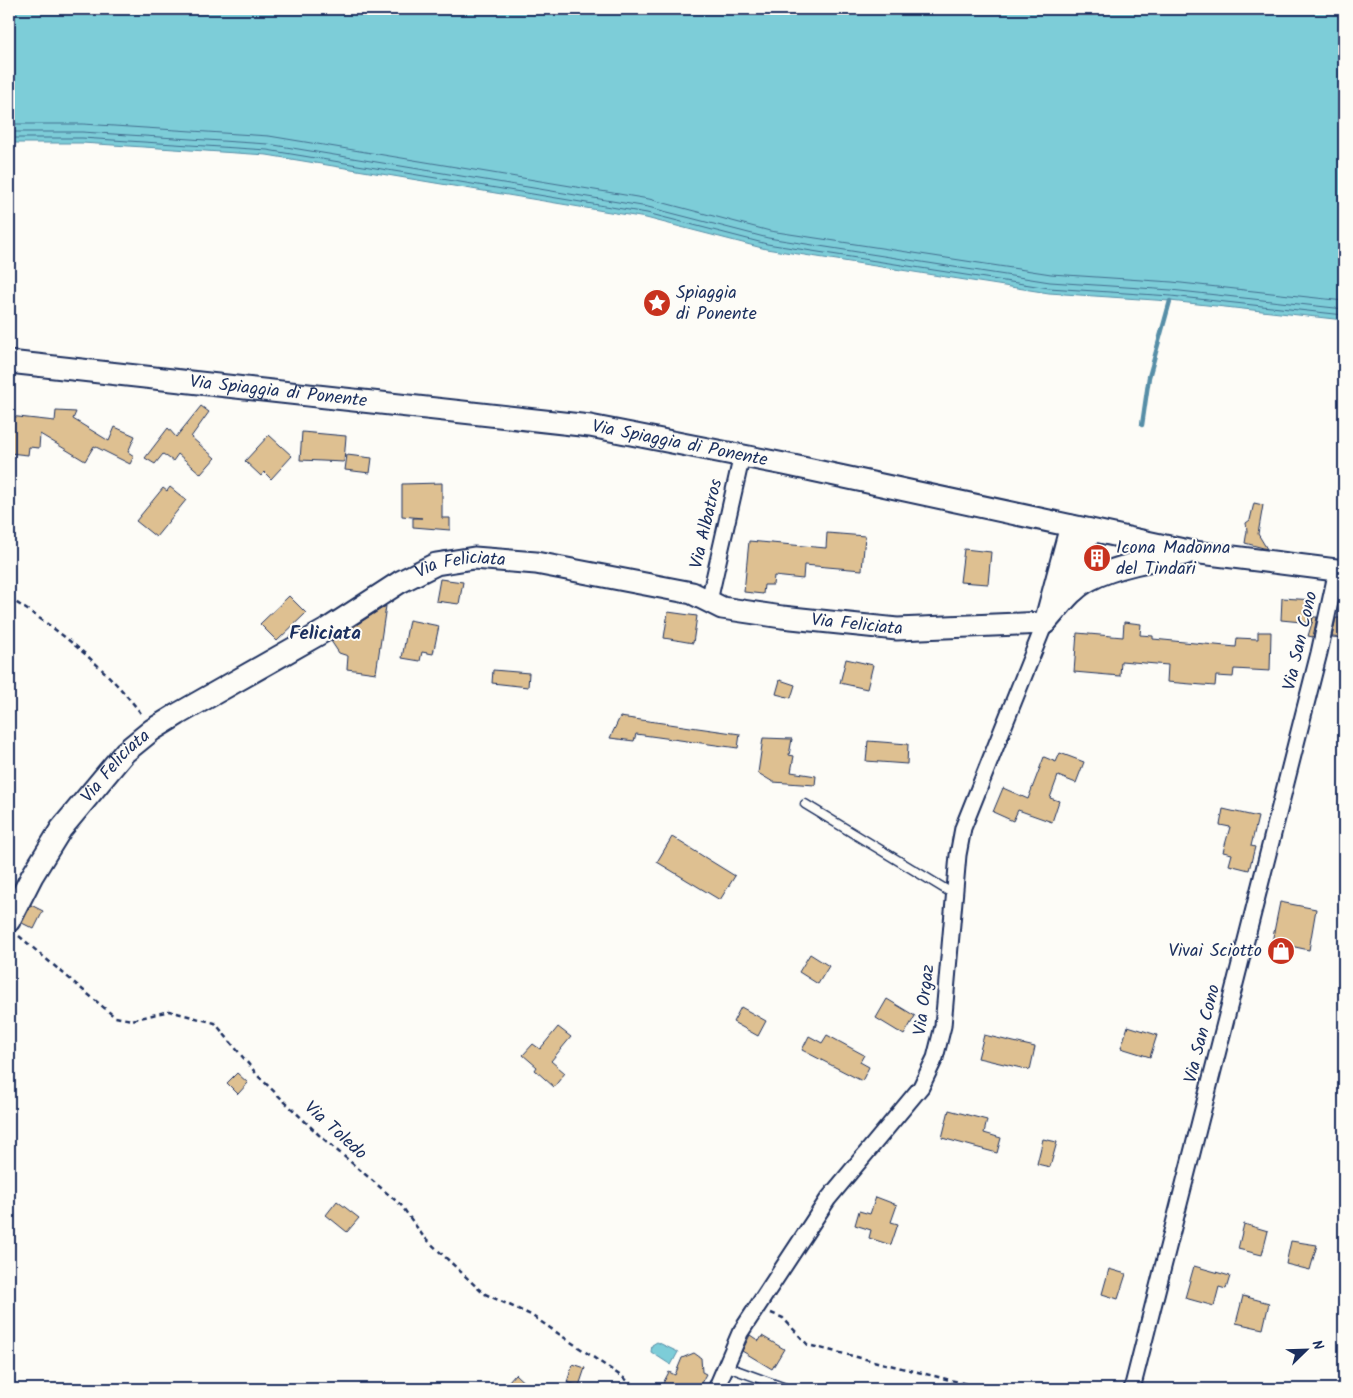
<svg xmlns="http://www.w3.org/2000/svg" width="1353" height="1398" font-family="Kalam,sans-serif">
	<rect width="100%" height="100%" fill="#fdfcf7"/>
	<filter id="ink" filterUnits="userSpaceOnUse"><feTurbulence type="fractalNoise" baseFrequency=".02" numOctaves="2"/><feDisplacementMap in="SourceGraphic" scale="10" xChannelSelector="R" yChannelSelector="G"/><feConvolveMatrix kernelMatrix="1 2 1 2 8 2 1 2 1" color-interpolation-filters="sRGB"/></filter>
	<g filter="url(#ink)">
		<g fill="#7dcdd8" stroke="#568ea7">
			<path d="M9,9H1344V320L1170,301L1049,293L766,249L646,218L267,155L82,143H9Z"/>
			<path d="M657,1342L678,1352L671,1365L651,1352L652,1345Z"/>
		</g>
		<g fill="none" stroke-linecap="round" stroke-linejoin="round">
			<g stroke="#426e8f" stroke-width="1">
				<path d="M9,124H83L269,136L649,199L770,231L1051,274L1172,282L1344,301"/>
				<path d="M9,132H82L268,144L648,207L768,238L1050,282L1171,290L1344,309"/>
				<path d="M9,138H82L267,150L647,213L767,244L1049,288L1171,296L1344,315"/>
			</g>
			<path stroke="#568ea7" stroke-width="4.5" d="M1142,425L1149,377L1170,301"/>
		</g>
		<g fill="#dec091" stroke="#1b2f5e">
			<path d="M201,406L209,412L191,437L215,458L201,474L178,454L173,461L163,454L155,464L145,458L168,428L176,437Z"/>
			<path d="M56,411L76,412L73,419L109,441L115,427L135,436L128,452L134,456L130,464L94,446L85,461L40,434L39,448L29,447L28,455L9,453V416L55,421Z"/>
			<path d="M302,432L346,436L344,462L300,460Z"/>
			<path d="M269,435L292,456L271,479L264,472L261,476L245,461Z"/>
			<path d="M347,455L372,458L370,473L345,470Z"/>
			<path d="M442,483V518H450V530L413,527V518H422L402,516V484Z"/>
			<path d="M170,487L186,500L156,537L136,521L163,488L167,491Z"/>
			<path d="M1254,503L1263,505L1258,534L1267,549L1245,543L1247,531L1246,523L1250,520Z"/>
			<path d="M827,533L865,536L862,570L804,565L803,579L774,576L773,585H764L763,594L744,592L749,541L826,548Z"/>
			<path d="M964,549L991,552L988,584L960,582Z"/>
			<path d="M440,579L463,582L459,604L436,601Z"/>
			<path d="M289,596L306,613L277,641L260,624Z"/>
			<path d="M1282,598L1314,600L1312,623L1313,617H1317L1313,637L1308,636L1312,623L1281,620Z"/>
			<path d="M386,606L376,673L347,669L348,656L339,653L331,641Z"/>
			<path d="M668,612L697,616L693,643L664,638Z"/>
			<path d="M1336,618H1344V638L1332,637Z"/>
			<path d="M409,620L439,626L433,654L422,652L420,661L402,658Z"/>
			<path d="M1124,622L1141,624L1140,635L1153,636V639L1236,647L1237,638L1258,639V632H1271L1270,671L1234,669L1233,677L1216,676L1215,686L1167,682L1168,665L1121,661L1120,676L1074,672L1077,633L1123,637Z"/>
			<path d="M846,659L873,665L867,689L840,683Z"/>
			<path d="M493,670L529,673L528,687L492,683Z"/>
			<path d="M780,680L795,685L791,698L776,694Z"/>
			<path d="M620,717L740,734L738,748L636,734L634,741L610,738Z"/>
			<path d="M763,738L792,739L789,755L794,756L791,772L816,776L815,785L773,782L758,773Z"/>
			<path d="M868,741L908,744L907,764L866,761Z"/>
			<path d="M1060,753L1084,762L1076,783L1058,776L1050,798L1059,801L1052,822L1018,810L1013,821L993,812L1003,788L1028,799L1044,757L1056,762Z"/>
			<path d="M1223,809L1258,817L1251,846L1255,847L1249,870L1229,865L1232,854L1223,852L1230,827L1220,825Z"/>
			<path d="M672,837L735,876L720,900L657,862Z"/>
			<path d="M1280,902L1316,909L1309,950L1272,942Z"/>
			<path d="M31,905L43,911L34,929L22,923Z"/>
			<path d="M810,954L829,966L818,984L799,972Z"/>
			<path d="M887,999L915,1016L904,1035L876,1018Z"/>
			<path d="M741,1007L766,1021L758,1036L733,1022Z"/>
			<path d="M1128,1026L1157,1035L1150,1057L1121,1048Z"/>
			<path d="M558,1027L571,1037L551,1061L565,1073L554,1087L535,1070L537,1067L523,1055L533,1044L540,1049Z"/>
			<path d="M827,1035L864,1055L860,1062L869,1067L862,1081L802,1050L809,1036L822,1043Z"/>
			<path d="M984,1035L1035,1047L1030,1070L978,1058Z"/>
			<path d="M237,1073L248,1083L238,1094L227,1083Z"/>
			<path d="M949,1110L987,1120L984,1133L1001,1138L997,1153L942,1138Z"/>
			<path d="M1043,1139L1057,1142L1050,1167L1037,1164Z"/>
			<path d="M876,1197L897,1205L891,1222L898,1224L891,1245L869,1238L871,1230L855,1225L859,1211L870,1214Z"/>
			<path d="M337,1201L359,1218L347,1232L326,1215Z"/>
			<path d="M1244,1224L1268,1231L1262,1255L1238,1249Z"/>
			<path d="M1291,1241L1317,1245L1310,1270L1286,1264Z"/>
			<path d="M1194,1266L1230,1276L1226,1289L1219,1287L1214,1306L1185,1298Z"/>
			<path d="M1109,1269L1126,1274L1118,1299L1102,1294Z"/>
			<path d="M1243,1296L1269,1303L1263,1329L1236,1323Z"/>
			<path d="M750,1335L759,1341L762,1336L784,1349L772,1369L742,1351Z"/>
			<path d="M694,1353L701,1358L702,1372L706,1374L698,1389H660L669,1372L675,1375L682,1358Z"/>
			<path d="M573,1364L585,1368L579,1386L567,1382Z"/>
			<path d="M515,1374L531,1389H502Z"/>
		</g>
		<g fill="none" stroke-linecap="round" stroke-linejoin="round">
			<g stroke="#1b2f5e" stroke-width="11">
				<g id="lane">
					<path d="M805,804L955,895"/>
					<path d="M725,1366L788,1389"/>
				</g>
			</g>
			<g stroke="#1b2f5e" stroke-width="19">
				<g id="street">
					<path d="M709,601L742,455"/>
					<path d="M716,1389L740,1333L828,1199L921,1087L935,1058L943,1026L958,855L963,828L1045,623"/>
					<path d="M1132,1389L1319,653L1337,570"/>
				</g>
			</g>
			<g stroke="#1b2f5e" stroke-width="25">
				<g id="secondary">
					<path id="s1" d="M9,362L590,426L784,464L1193,552L1344,571"/>
					<path d="M1075,590L1089,530"/>
					<path d="M1046,619L1071,526"/>
					<path d="M1045,623C1058,609 1071,589 1089,580C1115,566 1156,559 1185,554"/>
					<path id="s2" d="M9,921L32,876L61,829L125,752L152,730L178,714L326,630L400,582L436,564L474,558L536,563L692,593L722,608L782,617L897,629L1045,623"/>
				</g>
			</g>
			<g stroke="#1b2f5e" stroke-width="2.5" stroke-dasharray="5 4" stroke-linecap="butt">
				<path d="M9,598C60,630 107,668 143,716"/>
				<path d="M19,936L115,1017L132,1020L169,1011L215,1023L259,1077L319,1135L401,1205L423,1236L483,1293L531,1315L640,1389"/>
				<path d="M771,1313L783,1318L808,1345L987,1389"/>
			</g>
			<use href="#lane" stroke="#fdfcf7" stroke-width="8"/>
			<use href="#street" stroke="#fdfcf7" stroke-width="15"/>
			<use href="#secondary" stroke="#fdfcf7" stroke-width="21"/>
		</g>
	</g>
	<defs>
		<g id="sight-disc" transform="scale(1.4375)"><circle r="9.5" fill="#c8321e" stroke="#fdfcf7"/><path d="M0-6L1.8-2.2L6-1.7L2.9 1.2L3.7 5.4L0 3.3L-3.7 5.4L-2.9 1.2L-6-1.7L-1.8-2.2Z" fill="#fff"/></g>
		<g id="building-disc" transform="scale(1.4375)"><circle r="9.5" fill="#c8321e" stroke="#fdfcf7"/><path d="M-4-6H4V6H1V3H-1V6H-4ZM-2.5-4.3h1.7v1.8h-1.7ZM.8-4.3h1.7v1.8H.8ZM-2.5-1h1.7V.8h-1.7ZM.8-1h1.7V.8H.8Z" fill="#fff"/></g>
		<g id="shop-disc" transform="scale(1.4375)"><circle r="9.5" fill="#c8321e" stroke="#fdfcf7"/><path d="M-5-2.5h2.3a2.7 3.5 0 0 1 5.4 0H5L5.5 6h-11ZM-1.5-2.5h3a1.5 2.3 0 0 0-3 0Z" fill="#fff"/></g>
	</defs>
	<g fill-rule="evenodd">
		<use href="#sight-disc" x="657" y="303"/>
		<use href="#building-disc" x="1097" y="558"/>
		<use href="#shop-disc" x="1281" y="951"/>
	</g>
	<g text-anchor="middle" dominant-baseline="central" stroke-width="4" stroke-linejoin="round" paint-order="stroke">
		<g font-size="18" fill="#1b2f5e" stroke="#fdfcf7" text-anchor="start">
			<text x="676" y="293">Spiaggia<tspan x="676" dy="21">di Ponente</tspan></text>
			<text x="1116" y="548">Icona Madonna<tspan x="1116" dy="21">del Tindari</tspan></text>
			<text x="1262" y="951" text-anchor="end">Vivai Sciotto</text>
		</g>
		<g font-size="18" fill="#1b2f5e" stroke="#fdfcf7">
			<text stroke="none"><textPath href="#s1" startOffset="271">Via Spiaggia di Ponente</textPath></text>
			<text stroke="none"><textPath href="#s1" startOffset="676">Via Spiaggia di Ponente</textPath></text>
			<text transform="translate(707 524) rotate(-77)">Via Albatros</text>
			<text stroke="none"><textPath href="#s2" startOffset="594">Via Feliciata</textPath></text>
			<text stroke="none"><textPath href="#s2" startOffset="999">Via Feliciata</textPath></text>
			<text transform="translate(1301 641) rotate(-77)">Via San Cono</text>
			<text stroke="none"><textPath href="#s2" startOffset="189">Via Feliciata</textPath></text>
			<text transform="translate(925 1000) rotate(-83)">Via Orgaz</text>
			<text transform="translate(1203 1034) rotate(-76)">Via San Cono</text>
			<text transform="translate(335 1131) rotate(42)">Via Toledo</text>
		</g>
		<g font-size="19" font-weight="bold" fill="#1b2f5e" stroke="#fdfcf7">
			<text x="325" y="634">Feliciata</text>
		</g>
	</g>
	<rect width="1353" height="1398" fill="none" stroke="#fdfcf7" stroke-width="30"/>
	<rect x="15" y="15" width="1323" height="1368" fill="none" stroke="#1b2f5e" stroke-width="2" filter="url(#ink)"/>
	<g transform="translate(1306 1350) rotate(67)" stroke="#fdfcf7" stroke-width="4" paint-order="stroke">
	<path d="M0-4L9 19L0 12L-9 19Z" fill="#1b2f5e"/>
	<text y="-8" font-size="14" font-weight="bold" text-anchor="middle" fill="#1b2f5e">N</text>
	</g>
</svg>
